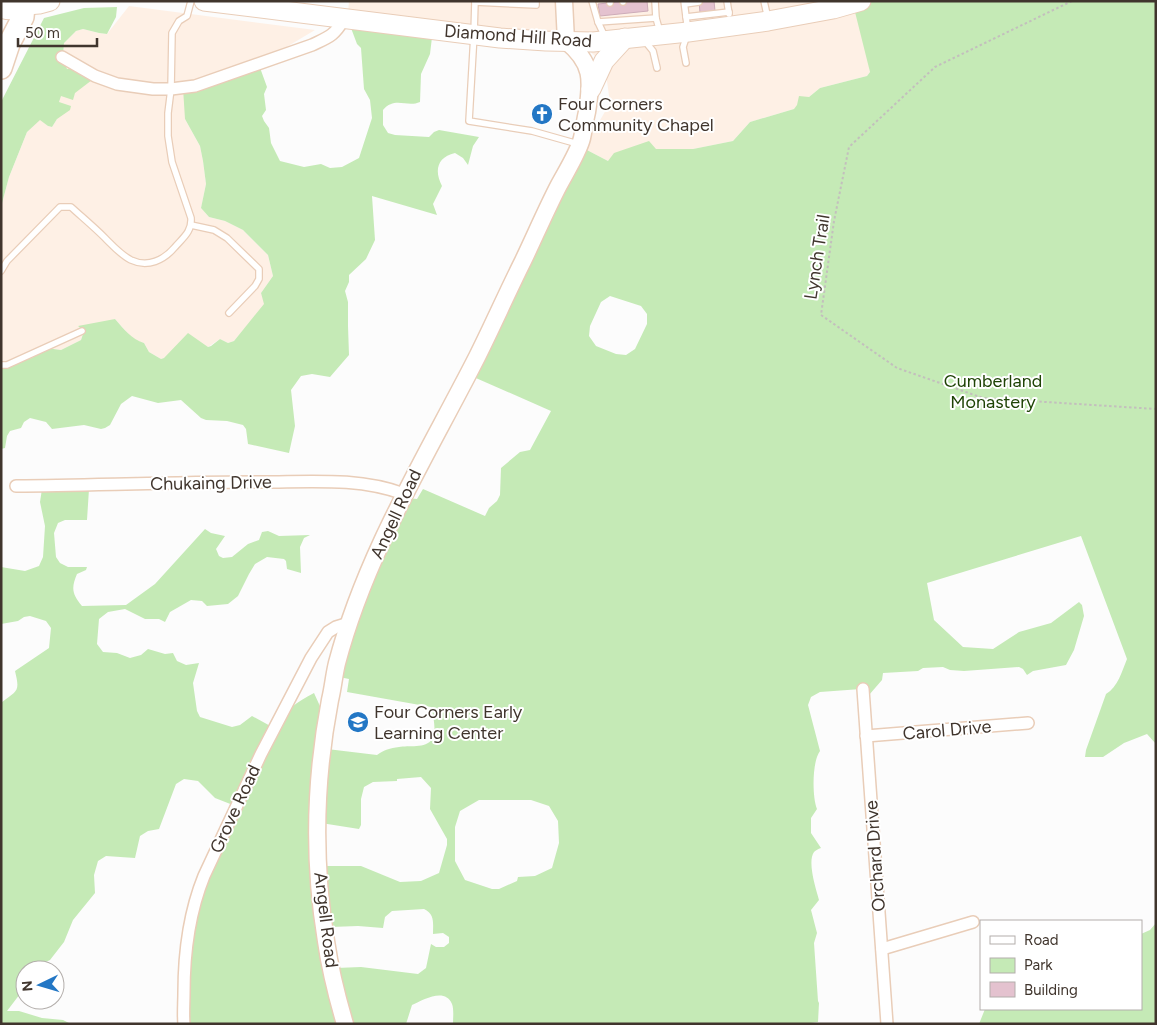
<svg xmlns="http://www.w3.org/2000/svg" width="1157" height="1025" font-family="Figtree,sans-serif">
	<rect width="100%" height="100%" fill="#fcfcfc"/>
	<g fill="#fef0e5">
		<path d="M349,1H863L868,61L870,72L867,76L820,88L794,109L750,122L733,141L693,149H656L608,161L585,149V146L610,103L606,74L596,57L581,43L347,25Z"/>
		<path d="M129,6L315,30L258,64L185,119L200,146L203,161L206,184L201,208L209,217L225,221L243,230L268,255L273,276L261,293L265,304L234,341L228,343L220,339L208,347L161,359L149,352L144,343L137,341L131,337L115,319L84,331L81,340L61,350L46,348L32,358L1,362V207L9,177L27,132L40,119L48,126L52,127L57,119L59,102L67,69L63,56L64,43L76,31L83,29L99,33L107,34Z"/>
	</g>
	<g fill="#c5eab6" fill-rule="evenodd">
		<path d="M863,1H1156V744L1147,734L1124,743L1103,757H1085L1086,750L1106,694C1118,687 1122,671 1127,659L1081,536L927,583L934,620L963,647L993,649L1019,632L1051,623L1079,602L1082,605L1084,616L1074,650L1066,665L1033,671L1027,675L1023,669L1019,667L964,671L950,670L943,667L923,668L918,671L883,673L882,680L869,695L861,689L820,692L811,697L808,705L820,751C812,761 812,797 817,809L811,818V833L821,848C818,849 816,850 814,852C807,862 816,889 819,900L811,910L817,933L814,943L818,1001L819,1003L818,1022L804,1024H453C453,1018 454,1009 452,1004C445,987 423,1000 412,1005L406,1024H189L188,991L195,914L206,877L238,807L215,798L198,781L184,779L176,784L159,829L148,831L140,836L135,858L106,856L98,861L94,875L95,893L73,920L64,942L50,960L35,967L33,970H25V986L23,990L7,1011H19L42,1018L63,1020L71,1024H1V703C18,690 20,692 15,671L49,648L51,628L46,621L30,616L24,617L18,621L1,624V567L25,571L39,566L43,557L45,526L40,502L42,489H89L87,520H65L58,523L54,533L56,557L60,563L68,567H87L86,570L77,574C71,588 72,594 82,606L126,605L155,584L205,529L211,533L225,536L216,549L219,556L223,558L232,557L248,544L259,540L262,532L268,531L279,536L310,535L304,538L300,547L301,573L287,569L286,561L284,559L267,557L255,564L249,574L238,596L228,604L207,606L202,601L191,600L170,612L165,622L159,619H145L125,609L108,612L99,619L97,644L103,652L117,653L130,658L141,655L148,649L165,654L173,653L177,661L186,665L199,663L193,683L197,711L200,717L232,727L240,725L252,716L274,728C285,711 296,702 314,693L324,715L327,749L377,755C384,750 390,748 399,747C408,745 426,749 432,739C437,731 433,717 432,709L431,707L347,692L349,679L339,677L344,652L406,498L417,499L423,489L485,516L489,508L497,501L500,495L501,468L520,452L530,450L551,411L469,375L585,149L608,161L614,153L649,141L656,149H693L733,141L750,122L794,109L797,105L799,96L809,97L820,88L867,76L870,72L853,4ZM610,296L641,306L647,314V324L635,349L626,355L616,354L596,346L589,336L590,326L601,302ZM421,777L431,788L430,809L447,839V845L439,873L421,881L400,882L361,866H321V823L359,829L361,825V799L364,787L373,782L397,781V779ZM479,800H531L549,806L558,821L559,843L552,868L535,876L518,877L517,881L499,889H492L465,880L455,861V827L460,811ZM424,909C435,914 433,923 433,934L443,933L449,937V943L444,947H436L431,944L426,968L418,974L361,967L336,968L331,927L358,926L383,928L385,917L392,911Z"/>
		<path d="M117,7L116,17L107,34L99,33L83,29L76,31L64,43L63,56L67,69H80L92,80L75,93L73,100L61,96L59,102L71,106L70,110L57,119L52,127L48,126L40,120L27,132L9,177L1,207V102L44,18L84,8Z"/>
		<path d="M351,28L433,29L430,54L421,74L420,102C407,108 395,96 383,110V125L388,133L395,135L429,137L434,132L439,130L479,137L473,146L468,165L463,158L455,153C437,157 434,171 442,186L433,204L437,215L372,196L375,240L366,259L349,275V282L345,291L348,302V326L349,355L330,377L312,374L301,376L291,390L295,426L289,453L248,444L246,429L243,425L227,421L206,420L201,418L181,400L158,403L132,396L121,404L110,425L105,428L101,429L84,425L52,429L46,422L30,418L24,422L21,428L10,431L7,436L5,448L1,449V362L32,358L46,348L61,350L81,340L84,331L78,326L115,319C124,329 131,339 144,343L149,352L161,359L164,358L188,333L208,347L211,346L220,339L228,343L234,341L264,304L261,293L273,276L268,255L243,230L225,221L209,217L201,208L206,184L203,161L200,146L185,119L183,88L259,65L267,87L264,94L266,110L262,116L264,121L269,128L271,143L280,161L304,167L321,164L330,168L342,167L359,158L372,118L370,100L364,89L361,48L357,44Z"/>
		<path d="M1156,923V1024H979L985,1009H1141V934L1150,930Z"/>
	</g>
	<g fill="#e4c2cf" stroke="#cdacb9">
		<path d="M627,1H647L648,11L600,16L598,4Z"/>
		<path d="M699,1H714L715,11L700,13Z"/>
	</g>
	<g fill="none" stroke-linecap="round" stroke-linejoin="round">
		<g stroke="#e9cdb8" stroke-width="8">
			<g id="lane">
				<path d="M475,1L474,34L469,121L532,131L578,144"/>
				<path d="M592,1L598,22L605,37"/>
				<path d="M610,1V3"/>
				<path d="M623,1V2"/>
				<path d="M655,1L656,18"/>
				<path d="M684,1L688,32L683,47L686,63"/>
				<path d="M727,1L729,14"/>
				<path d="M764,1L768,19"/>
				<path d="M475,2L536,5V1"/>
				<path d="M685,4L699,2"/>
				<path d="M686,17L729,12"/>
				<path d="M598,22L656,18L660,32"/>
				<path d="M644,40L653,51L657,68"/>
				<path d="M191,225L214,230L227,238L259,269V279L255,286L229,313"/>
				<path d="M1,271L7,261L60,207H71C82,217 94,227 105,238C113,246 121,255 131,260C148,268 164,260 175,247C184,237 192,231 191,218L172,162L168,136V113L171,89L172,33L179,21L187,16L191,1"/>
				<path d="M1,365H7L82,331"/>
			</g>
		</g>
		<g stroke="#e9cdb8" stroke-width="14">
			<g id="street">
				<path d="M62,57L95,76L117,84L153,89H171L195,86L312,45C329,37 334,36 344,19"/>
				<path d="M16,486C98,485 179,482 260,482C309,482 358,477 404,494"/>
				<path d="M863,689L887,1024"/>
				<path d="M866,736L1028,723"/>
				<path d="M882,949L973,922"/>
				<path d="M184,1024C183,1014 184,1003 184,993C184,953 189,913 204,876L261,754L311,658L328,632L336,627L349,623"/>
			</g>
		</g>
		<g stroke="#e9cdb8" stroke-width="19">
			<path id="secondary" d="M345,1024C337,997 330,969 326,941C313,862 315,778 330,700C333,688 334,675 337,663C366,553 426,457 477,357C493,325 507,293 523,261C535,236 546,210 559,185C566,172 579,151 582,138C584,129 585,120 587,112C592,80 593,63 566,41L564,1"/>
		</g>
		<g stroke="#e9cdb8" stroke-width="21">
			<g id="primary">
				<path d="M204,1L500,38L546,41L593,42L688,32L768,21L833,9L861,1"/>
				<path d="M27,5L39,4L50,1"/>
				<path d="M1,8C13,12 22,9 31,1"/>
				<path d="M591,89L604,61L625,38"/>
			</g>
		</g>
		<g stroke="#e9cdb8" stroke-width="24">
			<path id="highway" d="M1,68L9,44L23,17L24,7"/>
		</g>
		<path stroke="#c3bfbd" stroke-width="2" stroke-dasharray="2.5 2.5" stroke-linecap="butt" d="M1072,1L935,67L849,147L834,221L821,315L897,368L983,398L1156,409"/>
		<use href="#lane" stroke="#fff" stroke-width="5.5"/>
		<use href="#street" stroke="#fff" stroke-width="11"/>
		<use href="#secondary" stroke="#fff" stroke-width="16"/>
		<use href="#primary" stroke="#fff" stroke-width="19"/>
		<use href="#highway" stroke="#fff" stroke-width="21"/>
	</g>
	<defs>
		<g id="church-disc" transform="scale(1.125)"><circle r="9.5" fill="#2377c5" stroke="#fff"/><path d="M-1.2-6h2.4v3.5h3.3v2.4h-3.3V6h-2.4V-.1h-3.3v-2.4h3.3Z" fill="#fff"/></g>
		<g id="school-disc" transform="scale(1.125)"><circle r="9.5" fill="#2377c5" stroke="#fff"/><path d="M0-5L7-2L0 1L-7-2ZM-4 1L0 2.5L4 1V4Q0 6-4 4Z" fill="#fff"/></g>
	</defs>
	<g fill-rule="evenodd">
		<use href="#church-disc" x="542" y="114"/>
		<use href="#school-disc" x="358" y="722"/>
	</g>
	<g text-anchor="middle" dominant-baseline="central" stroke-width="4" stroke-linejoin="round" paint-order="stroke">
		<g font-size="18" fill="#40352d" stroke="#fff">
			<text transform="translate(518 36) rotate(4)">Diamond Hill Road</text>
			<text transform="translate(817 257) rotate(-81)">Lynch Trail</text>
			<text transform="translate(211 483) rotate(-1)">Chukaing Drive</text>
			<text transform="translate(396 514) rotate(-65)">Angell Road</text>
			<text transform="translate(947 730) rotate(-5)">Carol Drive</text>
			<text transform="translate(235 809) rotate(-65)">Grove Road</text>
			<text transform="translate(875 856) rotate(-94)">Orchard Drive</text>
			<text transform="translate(326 920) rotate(83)">Angell Road</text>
		</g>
		<g font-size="18" fill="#40352d" stroke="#fff" text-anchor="start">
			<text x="558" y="104">Four Corners<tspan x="558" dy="21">Community Chapel</tspan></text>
			<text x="374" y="712">Four Corners Early<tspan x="374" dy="21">Learning Center</tspan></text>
		</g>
		<g font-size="18" fill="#1e4305" stroke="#fff">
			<text x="993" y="381">Cumberland<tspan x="993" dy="21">Monastery</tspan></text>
		</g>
	</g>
	<rect width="1157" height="1025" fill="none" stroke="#40352d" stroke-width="5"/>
	<rect x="980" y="920" width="162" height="90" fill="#ffffff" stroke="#b3aeab"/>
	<rect x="990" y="936" width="25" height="8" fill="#ffffff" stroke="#b3aeab"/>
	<text x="1024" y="945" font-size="15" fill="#40352d">Road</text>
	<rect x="990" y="958" width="25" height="15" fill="#c5eab6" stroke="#b3aeab"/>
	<text x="1024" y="970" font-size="15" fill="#40352d">Park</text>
	<rect x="990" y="982" width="25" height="15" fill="#e4c2cf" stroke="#b3aeab"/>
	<text x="1024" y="995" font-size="15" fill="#40352d">Building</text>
	<g transform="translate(40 985) rotate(265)"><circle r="24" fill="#ffffff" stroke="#b3aeab"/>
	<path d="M0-4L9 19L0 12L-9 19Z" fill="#2377c5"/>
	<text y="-8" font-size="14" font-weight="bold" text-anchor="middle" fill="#40352d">N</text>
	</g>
	<path d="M18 38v8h79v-8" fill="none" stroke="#40352d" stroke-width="2.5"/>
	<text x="25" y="38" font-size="15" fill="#40352d" stroke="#ffffff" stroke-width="4" paint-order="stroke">50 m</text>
</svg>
